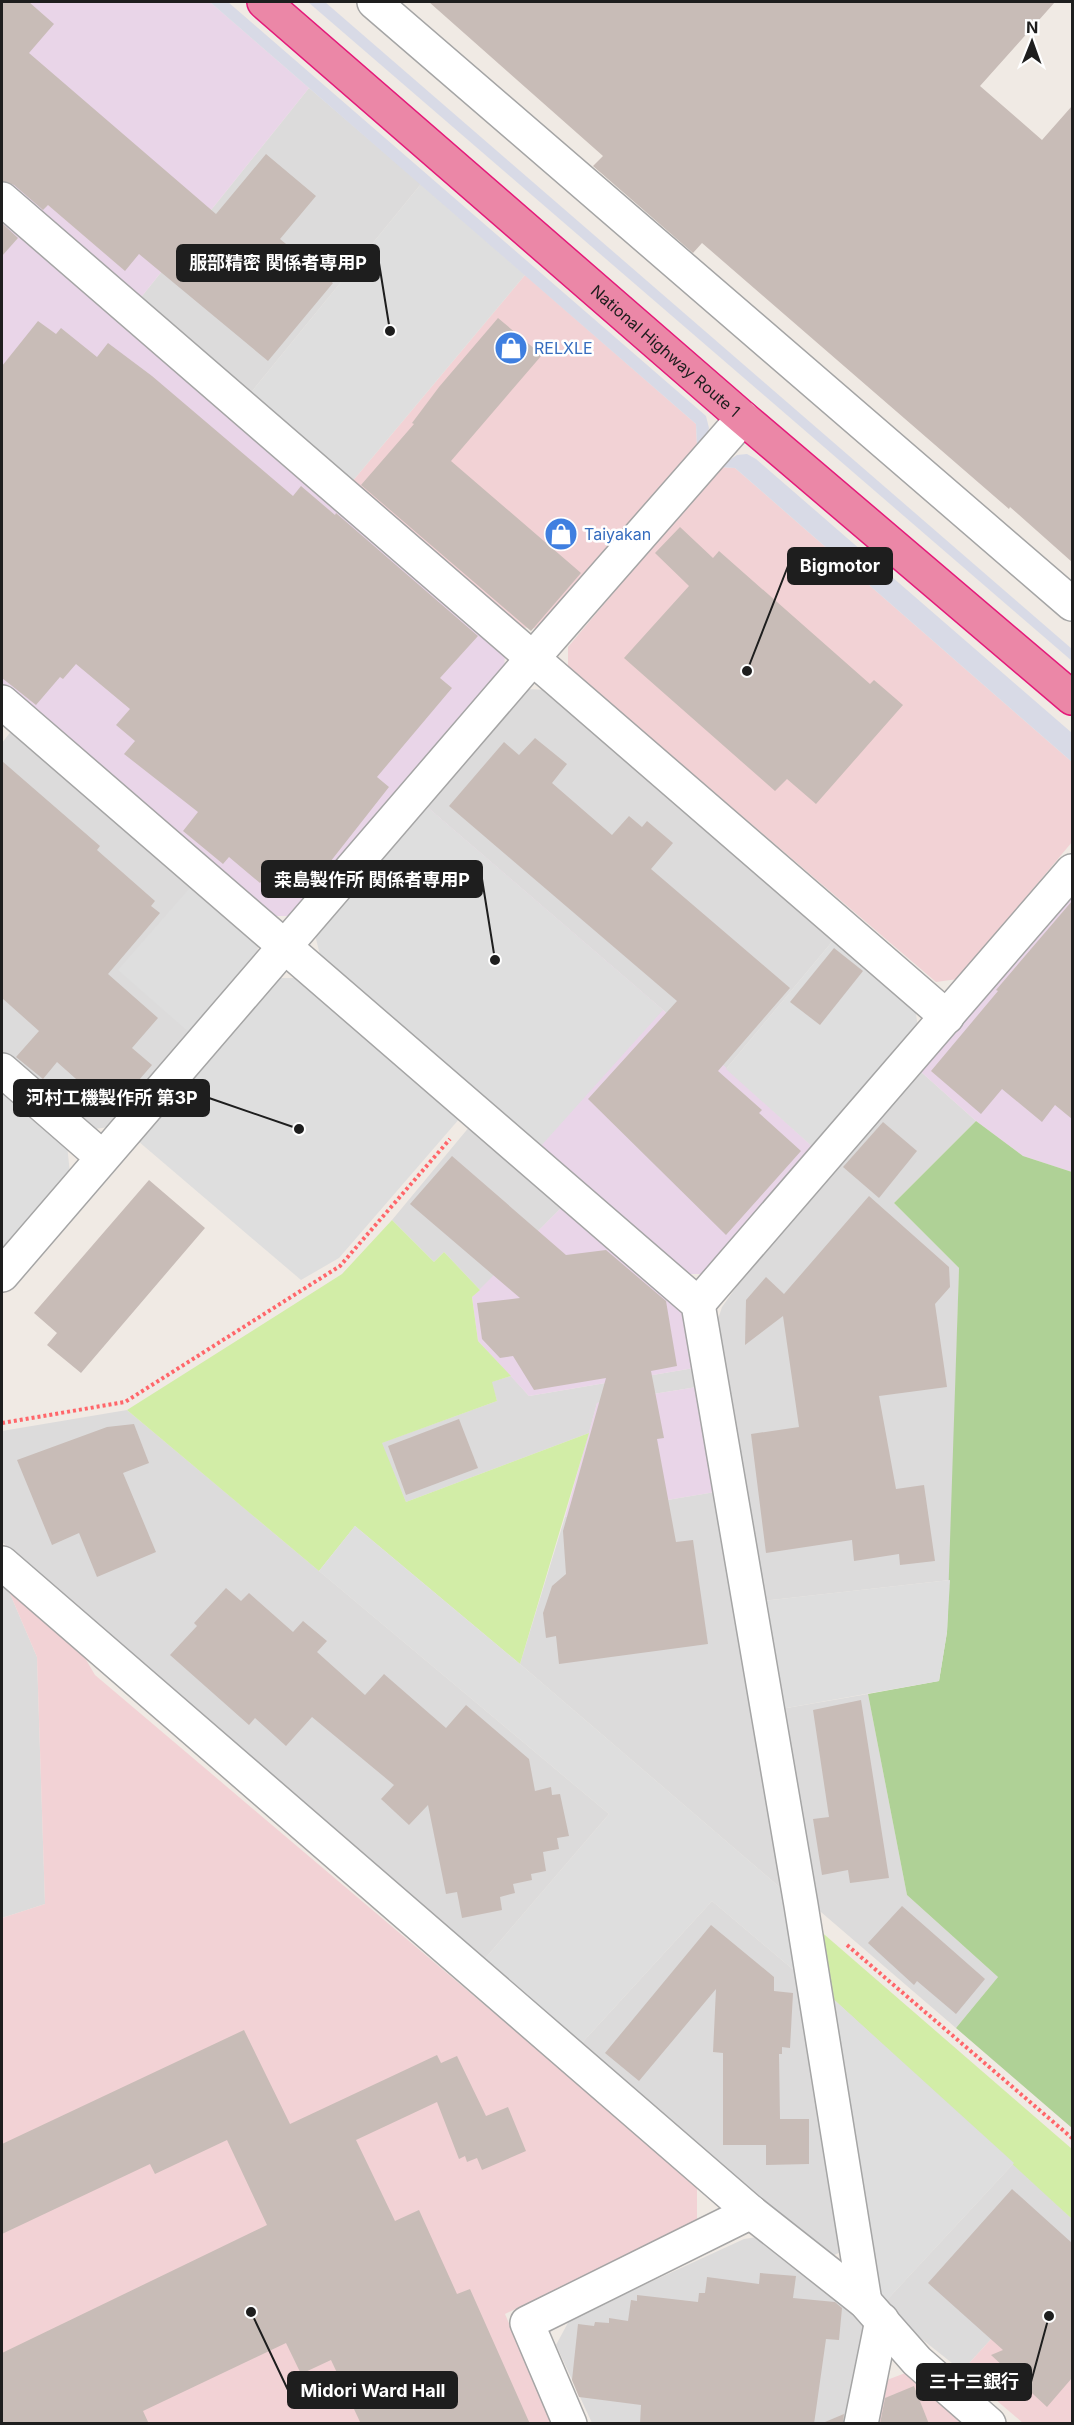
<svg xmlns="http://www.w3.org/2000/svg" width="1074" height="2425" font-family="Inter,'Noto Sans JP',sans-serif">
	<rect width="100%" height="100%" fill="#f0eae4"/>
	<g fill="#dcdbdb">
		<path d="M309,88L421,184L249,395L138,301Z"/>
		<path d="M526,689L548,690L836,937L726,1069L663,1010L426,806Z"/>
		<path d="M12,730L196,881L191,1034L109,1127L88,1130L2,1054V743Z"/>
		<path d="M920,1071L976,1121L894,1203L959,1268L950,1580L762,1601L717,1322L722,1307L746,1273Z"/>
		<path d="M470,1126L563,1206L480,1290L444,1252L434,1262L392,1220Z"/>
		<path d="M694,1368L697,1387L597,1403L589,1433L406,1502L381,1443L497,1401L491,1382L511,1376L529,1396Z"/>
		<path d="M127,1410L609,1814L483,1961L2,1542V1431Z"/>
		<path d="M715,1492L783,1890L520,1664L565,1517Z"/>
		<path d="M2,1583L8,1589L37,1657L45,1904L2,1918Z"/>
		<path d="M868,1694L907,1895L998,1977L956,2028L814,1906L781,1709Z"/>
		<path d="M712,1901L796,1972L843,2251L828,2258L580,2045Z"/>
		<path d="M1014,2163L1072,2219V2250L962,2371L899,2321L886,2301Z"/>
		<path d="M757,2237L867,2320L849,2423H592L556,2345L570,2319L744,2239Z"/>
	</g>
	<g fill="#f2d2d5">
		<path d="M525,275L696,424L697,446L545,629L517,627L351,483Z"/>
		<path d="M719,467L735,468L1072,762V842L958,979L936,982L568,667V647Z"/>
		<path d="M8,1589L78,1646L95,1675L697,2185V2222L505,2314L551,2423H2V1918L45,1904L37,1657Z"/>
		<path d="M1072,2250V2423H1023L962,2371Z"/>
		<path d="M908,2372L968,2424H872L879,2383Z"/>
	</g>
	<g fill="#e9d5e8">
		<path d="M2,2H210L309,88L138,301L2,183Z"/>
		<path d="M2,215L505,652L504,674L293,916H271L2,683Z"/>
		<path d="M426,806L663,1010L815,1149L706,1274H687L410,1034Z"/>
		<path d="M1072,897V1172L1023,1156L976,1121L920,1071Z"/>
		<path d="M563,1206L675,1303L686,1319L694,1368L529,1396L478,1341L472,1297Z"/>
		<path d="M697,1387L715,1492L565,1517L597,1403Z"/>
	</g>
	<g fill="#d2eda7">
		<path d="M392,1220L434,1262L444,1252L480,1290L472,1297L478,1341L511,1376L492,1382L497,1401L382,1443L406,1502L589,1433L520,1664L355,1526L319,1571L127,1410L342,1274Z"/>
		<path d="M818,1929L1072,2149V2219L830,1996Z"/>
	</g>
	<path fill="#afd196" d="M976,1121L1023,1156L1072,1172V2128L956,2028L998,1977L907,1895L868,1694L939,1681L947,1632L959,1268L894,1203Z"/>
	<g fill="#dedede">
		<path d="M421,184L525,275L351,483L249,395Z"/>
		<path d="M426,806L663,1010L540,1147L320,955L315,935Z"/>
		<path d="M196,881L259,936L257,957L191,1034L118,970Z"/>
		<path d="M836,937L915,1007L918,1028L815,1149L726,1069Z"/>
		<path d="M278,978H298L460,1118L339,1258L301,1280L138,1141Z"/>
		<path d="M2,1086L67,1145L70,1173L2,1250Z"/>
		<path d="M355,1526L520,1664L783,1890L796,1972L712,1901L580,2045L483,1961L609,1814L319,1571Z"/>
		<path d="M950,1580L947,1632L939,1681L781,1709L762,1601Z"/>
		<path d="M830,1996L1014,2163L886,2301L878,2287Z"/>
	</g>
	<g fill="#d8dae6">
		<path d="M210,2H228L706,416L709,428L707,435L697,446L696,424Z"/>
		<path d="M308,2H325L1072,649V661Z"/>
		<path d="M747,454L756,459L1072,733V762L735,468L719,467L737,455Z"/>
	</g>
	<g fill="#c8bcb7">
		<path d="M2,2H29L54,24L29,53L216,214L266,154L316,196L280,239L333,283L268,361L139,254L125,271L48,205L43,210L14,185L2,181Z"/>
		<path d="M429,2H1055L980,86L1042,140L1072,106V562L1010,507L1009,509L702,243L693,253L593,166L603,156Z"/>
		<path d="M2,223L18,238L2,256Z"/>
		<path d="M498,318L542,355L451,461L581,573L531,631L361,485L414,424L412,423L439,387Z"/>
		<path d="M38,321L56,334L61,328L97,357L108,343L152,376L293,496L301,486L335,515L336,513L478,636L440,678L452,688L377,777L389,787L305,894L273,868L260,883L229,857L223,864L183,831L198,812L124,754L135,741L116,725L130,709L76,664L63,679L60,677L36,705L2,678V366Z"/>
		<path d="M680,527L713,558L719,551L870,684L874,680L903,705L816,804L787,779L775,791L624,658L689,586L655,553Z"/>
		<path d="M535,738L567,764L552,783L612,835L629,816L642,827L647,821L673,843L651,869L790,988L718,1071L762,1110L759,1113L801,1151L726,1235L588,1099L677,1001L449,806L504,742L519,755Z"/>
		<path d="M2,761L100,846L97,850L155,901L151,906L160,913L108,974L158,1018L132,1048L152,1065L112,1111L57,1062L43,1079L16,1057L39,1031L2,998Z"/>
		<path d="M1072,901V1119L1055,1105L1042,1122L1002,1089L981,1114L931,1071L998,991L996,990Z"/>
		<path d="M834,948L863,971L820,1025L790,1002Z"/>
		<path d="M883,1122L917,1151L879,1198L843,1167Z"/>
		<path d="M452,1156L566,1255L606,1250L666,1301L677,1366L651,1371L664,1438L657,1439L676,1542L693,1540L708,1644L559,1664L556,1636L546,1638L543,1613L552,1586L566,1574L563,1531L606,1378L534,1390L513,1356L500,1358L482,1339L477,1303L520,1298L410,1204Z"/>
		<path d="M149,1180L205,1228L81,1373L47,1345L57,1333L34,1313Z"/>
		<path d="M869,1196L949,1267L950,1287L935,1304L947,1387L879,1396L896,1489L924,1485L935,1561L900,1565L899,1554L854,1561L852,1540L766,1553L751,1434L799,1427L783,1316L745,1345L746,1300L766,1277L784,1294Z"/>
		<path d="M459,1419L478,1468L406,1495L388,1446Z"/>
		<path d="M134,1424L149,1463L123,1473L156,1552L97,1577L79,1533L52,1545L17,1460L107,1427Z"/>
		<path d="M226,1588L241,1601L249,1593L293,1632L303,1621L327,1641L317,1652L365,1695L384,1674L446,1728L466,1705L529,1759L535,1791L551,1787L552,1795L560,1794L569,1836L557,1838L559,1849L543,1852L546,1871L531,1874L532,1880L513,1884L515,1893L500,1897L502,1910L462,1918L457,1892L446,1894L428,1805L409,1825L381,1799L394,1785L312,1717L286,1746L255,1718L249,1725L170,1655L197,1626L194,1623Z"/>
		<path d="M861,1700L889,1878L850,1883L848,1870L822,1875L813,1819L829,1817L813,1710Z"/>
		<path d="M902,1906L985,1979L956,2014L917,1981L914,1985L868,1943Z"/>
		<path d="M711,1925L774,1977V1991L793,1993L790,2048L782,2047V2054H779L780,2119H809V2164L766,2165V2145H723V2053L713,2052L716,1989L639,2081L605,2053Z"/>
		<path d="M244,2030L290,2124L437,2055L441,2063L457,2056L486,2116L508,2107L526,2151L482,2170L477,2158L467,2162L465,2156L459,2159L437,2102L356,2140L395,2221L419,2210L457,2294L470,2289L530,2424H361L331,2360L301,2374L286,2343L143,2411L149,2424H2V2353L267,2225L227,2140L155,2174L150,2164L2,2234V2144Z"/>
		<path d="M1012,2189L1072,2243V2378L1047,2407L991,2355L1003,2350L928,2283Z"/>
		<path d="M760,2273L796,2276L793,2298L835,2302L842,2308L839,2340L826,2339L814,2424H640L641,2405L579,2397L572,2380L578,2324L594,2326L595,2322L609,2323V2318L628,2321L631,2300L637,2301V2295L698,2302L699,2293H705L707,2277L759,2284Z"/>
		<path d="M914,2386L929,2424H880L885,2398Z"/>
		<path d="M844,2414L843,2424H825V2422Z"/>
	</g>
	<g fill="none" stroke-linecap="round" stroke-linejoin="round">
		<g stroke="#a5a5a5" stroke-width="36">
			<g id="minor">
				<path d="M374,2L1072,604"/>
				<path d="M2,199L947,1017"/>
				<path d="M2,702L698,1304L801,1905L865,2302"/>
				<path d="M2,1070L102,1157"/>
				<path d="M2,1275L532,659L743,418"/>
				<path d="M698,1304L1072,871"/>
				<path d="M2,1563L751,2212L865,2302L917,2361L989,2424"/>
				<path d="M570,2424L527,2323L751,2212"/>
				<path d="M861,2424L882,2320"/>
			</g>
		</g>
		<g stroke="#e41b7a" stroke-width="36">
			<g id="highway">
				<path id="s1" d="M264,2L743,418L1072,698"/>
			</g>
		</g>
		<g stroke="#ff666a" stroke-width="4" stroke-dasharray="3 3" stroke-linecap="butt">
			<path d="M2,1423L125,1402L340,1266L450,1139"/>
			<path d="M847,1945L1072,2138"/>
		</g>
		<use href="#minor" stroke="#fff" stroke-width="33"/>
		<use href="#highway" stroke="#eb87a7" stroke-width="33"/>
	</g>
	<defs>
		<g id="shop-disc" transform="scale(1.725)"><circle r="9.5" fill="#3f7fe0" stroke="#fff"/><path d="M-5-2.5h2.3a2.7 3.5 0 0 1 5.4 0H5L5.5 6h-11ZM-1.5-2.5h3a1.5 2.3 0 0 0-3 0Z" fill="#fff"/></g>
	</defs>
	<g fill-rule="evenodd">
		<use href="#shop-disc" x="511" y="348"/>
		<use href="#shop-disc" x="561" y="534"/>
	</g>
	<g text-anchor="middle" dominant-baseline="central" stroke-width="5" stroke-linejoin="round" paint-order="stroke">
		<g font-size="16" fill="#366cbe" stroke="#fff" text-anchor="start">
			<text x="534" y="348">RELXLE</text>
			<text x="584" y="534">Taiyakan</text>
		</g>
		<g font-size="16" fill="#1e1e1e" stroke="#fff">
			<text stroke="none"><textPath href="#s1" startOffset="532">National Highway Route 1</textPath></text>
		</g>
	</g>
	<path fill="none" stroke="#1e1e1e" stroke-width="2" d="M390 331L379 263M747 671L788 566M495 960L482 879M299 1129L209 1098M1049 2316L1031 2382M251 2312L288 2390"/>
	<g fill="#1e1e1e" stroke="#fff" stroke-width="2">
		<circle cx="390" cy="331" r="6"/>
		<circle cx="747" cy="671" r="6"/>
		<circle cx="495" cy="960" r="6"/>
		<circle cx="299" cy="1129" r="6"/>
		<circle cx="1049" cy="2316" r="6"/>
		<circle cx="251" cy="2312" r="6"/>
	</g>
	<g fill="#1e1e1e" stroke="#1e1e1e" stroke-width="2">
		<rect x="177" y="245" width="202" height="36" rx="6"/>
		<rect x="788" y="548" width="104" height="36" rx="6"/>
		<rect x="262" y="861" width="220" height="36" rx="6"/>
		<rect x="14" y="1080" width="195" height="36" rx="6"/>
		<rect x="917" y="2364" width="114" height="36" rx="6"/>
		<rect x="288" y="2372" width="169" height="36" rx="6"/>
	</g>
	<g font-size="18" text-anchor="middle" font-weight="bold" fill="#fff">
		<text x="278" y="269">服部精密 関係者専用P</text>
		<text x="840" y="572">Bigmotor</text>
		<text x="372" y="886">桒島製作所 関係者専用P</text>
		<text x="112" y="1104">河村工機製作所 第3P</text>
		<text x="974" y="2388">三十三銀行</text>
		<text x="373" y="2397">Midori Ward Hall</text>
	</g>
	<rect width="1074" height="2425" fill="none" stroke="#1e1e1e" stroke-width="6"/>
	<g transform="translate(1032 42) rotate(1)" stroke="#ffffff" stroke-width="4.5" paint-order="stroke">
	<path d="M0-4.5L10 22L0 15L-10 22Z" fill="#1e1e1e"/>
	<text y="-9" font-size="16" font-weight="bold" text-anchor="middle" fill="#1e1e1e">N</text>
	</g>
</svg>
